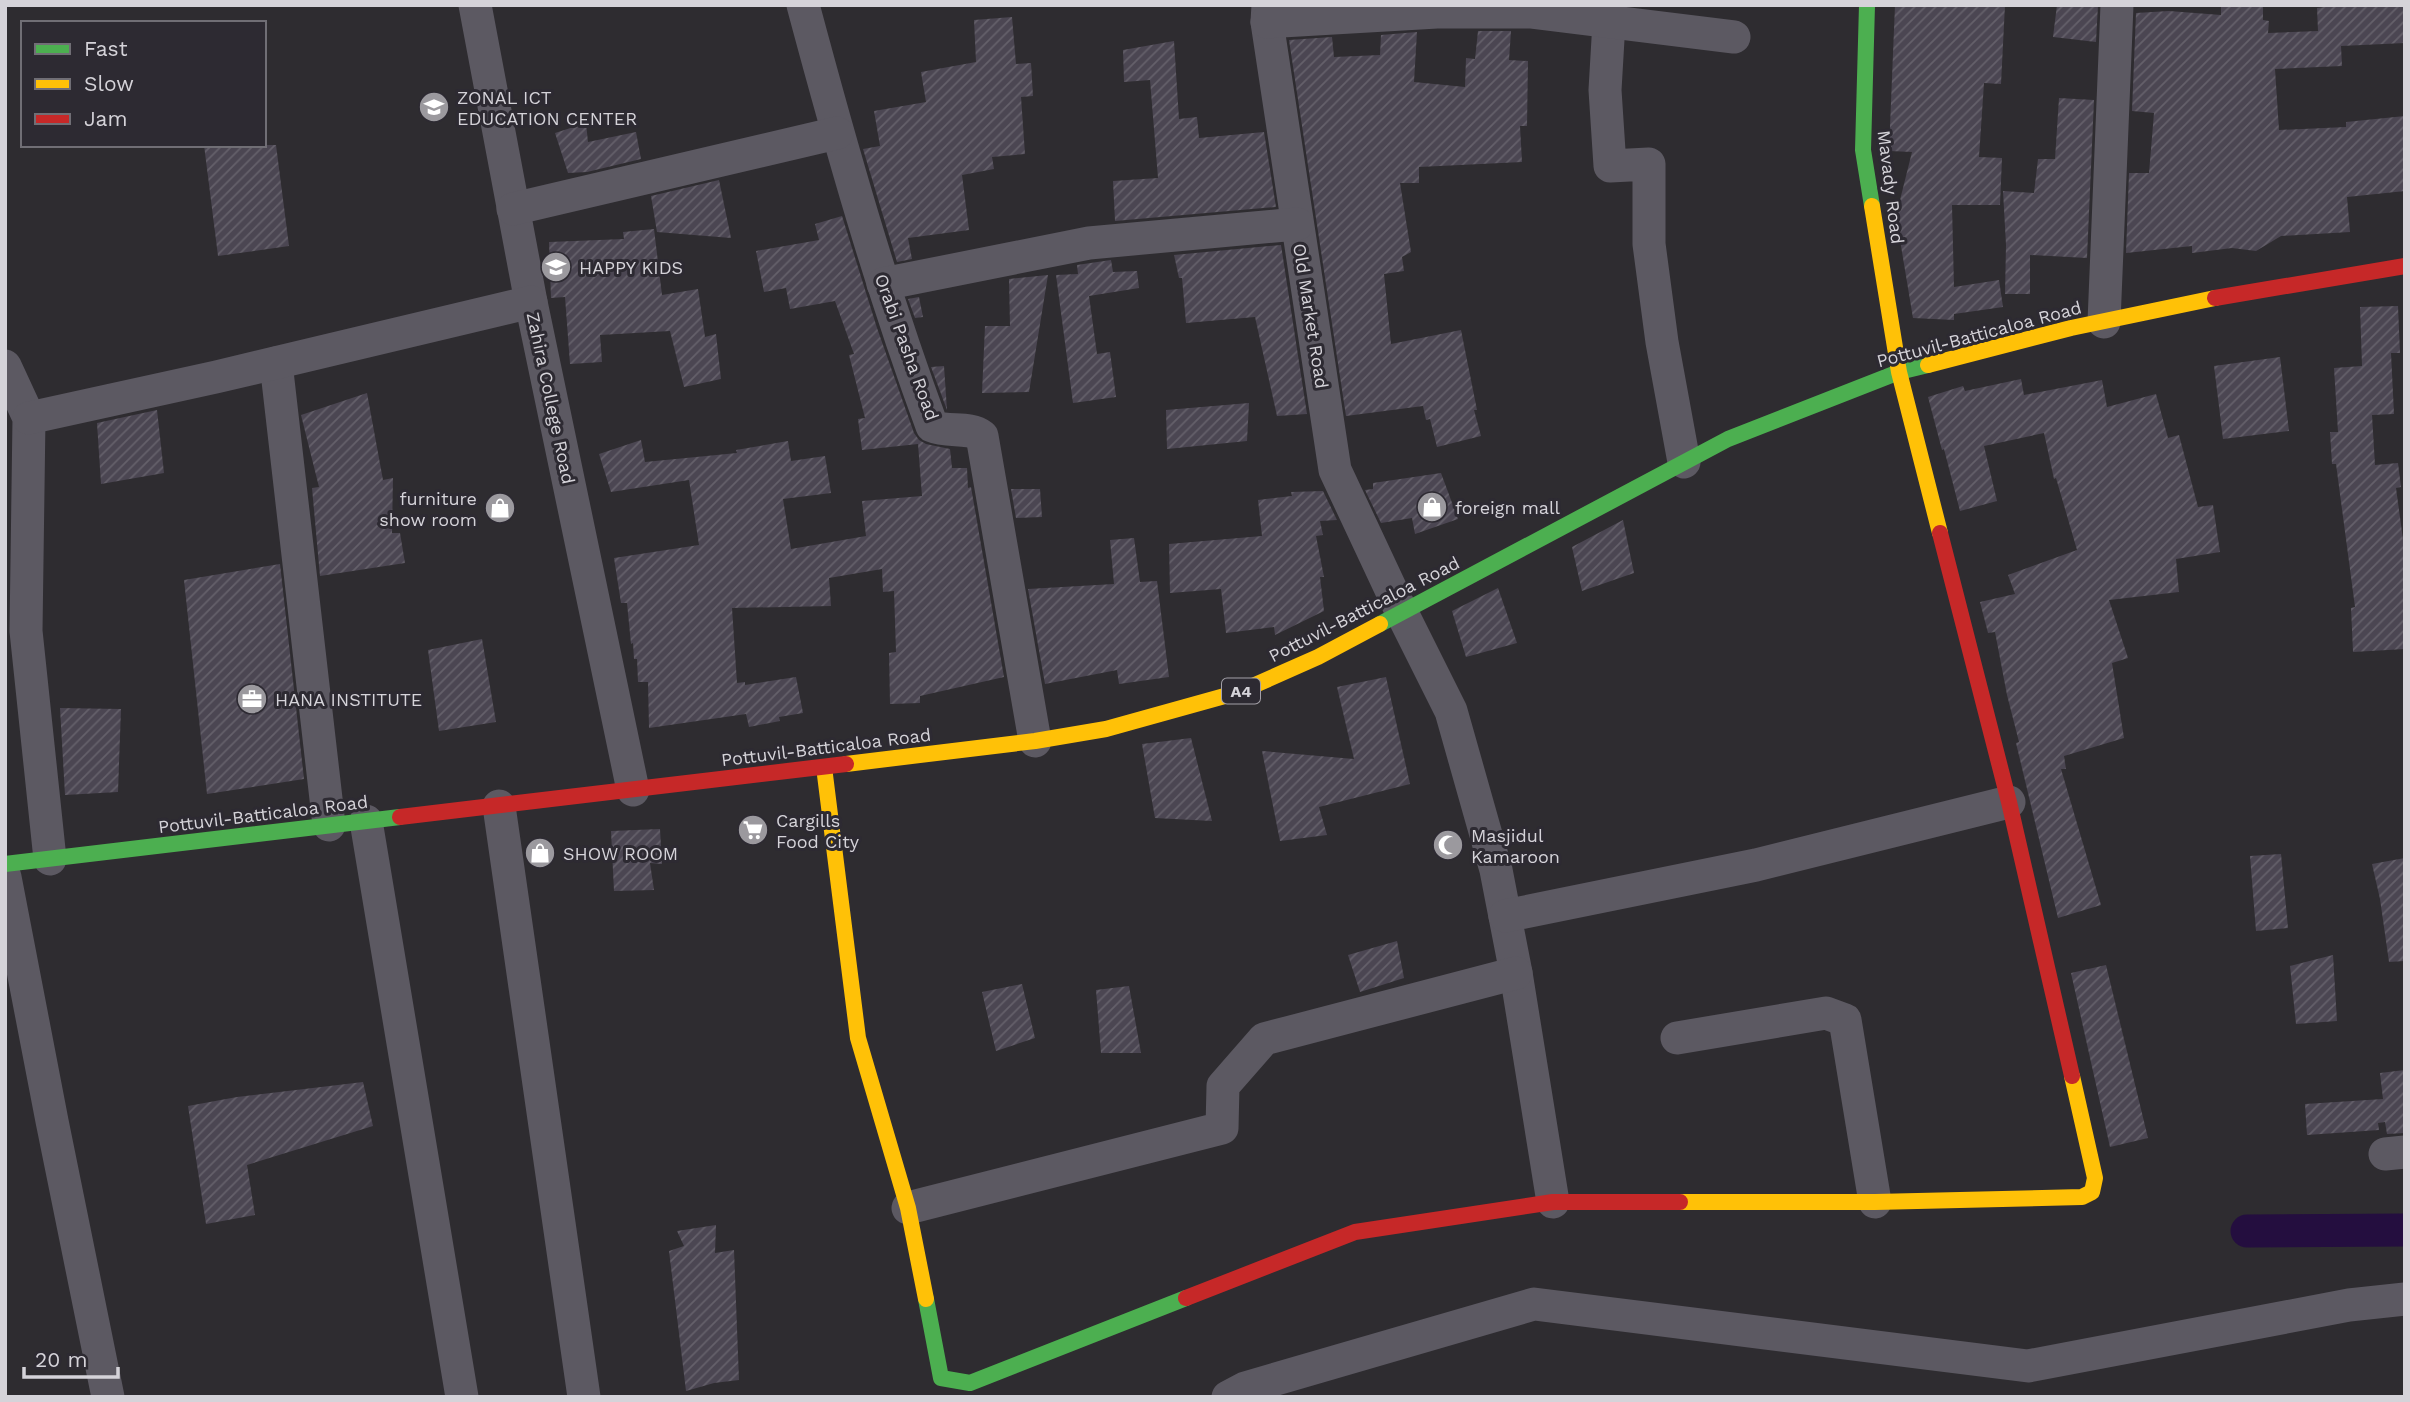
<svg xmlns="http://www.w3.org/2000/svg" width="2410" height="1402" font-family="'Work Sans',sans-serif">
	<defs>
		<pattern id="building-hatch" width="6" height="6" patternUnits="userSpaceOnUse" patternTransform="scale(1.75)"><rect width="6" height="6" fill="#4b4652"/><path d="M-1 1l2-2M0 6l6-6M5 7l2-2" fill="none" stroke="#64606a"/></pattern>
	</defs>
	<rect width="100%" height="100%" fill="#2e2c30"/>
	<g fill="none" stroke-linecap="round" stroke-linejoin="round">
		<path stroke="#240e3f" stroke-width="33" d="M2247,1231L2405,1230"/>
	</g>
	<g fill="url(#building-hatch)">
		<path d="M1895,5H2005L2001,84L1984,83L1979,157L2002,158L2000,205H1952L1954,287L1999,280L2003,307L1954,314V320L1913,318L1896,216L1912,152L1889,151Z"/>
		<path d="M2057,5H2098L2096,42L2053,37Z"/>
		<path d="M2221,5H2263V20L2269,21L2268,33L2318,31L2317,8L2340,5L2405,6V43L2341,46L2342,66L2275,69L2279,130L2346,127V122L2405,116V191L2347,197L2350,232L2281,236L2256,251L2232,248L2192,253V246L2126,253L2129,173H2149L2154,113L2132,111L2136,13L2169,11L2221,15Z"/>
		<path d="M1012,17L1016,64L1031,63L1033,96L1021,97L1025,154L992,157L994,169L962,175L969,230L908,238L912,259L897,262L863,149L880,146L874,111L926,102L921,72L976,62L974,20Z"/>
		<path d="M1478,31H1511L1509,60L1528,61L1527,126H1520L1522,162L1419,167V183H1400L1411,252L1402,257L1404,271L1384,274L1391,344L1461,330L1477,410H1474L1481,436L1437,447L1430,419L1426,420L1423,406L1346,416L1289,40L1332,37L1334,57L1380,55L1381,35L1417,32L1414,82L1465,87L1466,58L1475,59Z"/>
		<path d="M1174,41L1179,119L1197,117L1199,138L1264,132L1276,207L1115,221L1113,181L1158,178L1150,80L1124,82L1123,50Z"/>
		<path d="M2059,98L2094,100L2087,258L2030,255V294H2005L2006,245L2003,191L2034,193L2038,159H2055Z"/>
		<path d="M586,123L588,142L636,132L641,159L587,172L568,173L555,133Z"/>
		<path d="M204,145H276L289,246L218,256Z"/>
		<path d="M719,180L731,238L657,232L651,196Z"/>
		<path d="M842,216L877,328L914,433L919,440L926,444L950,449L952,468H967L968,488L971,487L1004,677L920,696V703L890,704L889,653L896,652L894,591L883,592L882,569L829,578L831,606L732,608L737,683L745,682V685L796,677L803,713L779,717L780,721L749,727L746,714L649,728L648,682H638L637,659H634L633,643L631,644L627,603H621L614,558L699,545L689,480L611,492L599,454L641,440L645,462L737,453L736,450L788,441L791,461L825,456L831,493L783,499L791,549L866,536L862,501L922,496L918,444L862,450L858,419L865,418L849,355L854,354L835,301L790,309L786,288L764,292L756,251L819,240L815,224Z"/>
		<path d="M654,229L662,295L698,289L705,337L716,334L721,379L684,387L670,331L600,335L602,362L570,364L565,297L551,298L549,242L624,239L623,232Z"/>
		<path d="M1281,245L1307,414L1277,416L1255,317L1186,323L1182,278H1179L1174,255Z"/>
		<path d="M1111,260L1113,272L1137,271L1139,288L1089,296L1097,354L1110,352L1116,397L1073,403L1056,275L1078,274L1077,265Z"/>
		<path d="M1048,275L1029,392L982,393L985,326H1010L1009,279Z"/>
		<path d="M919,297L923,317L915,318L908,299Z"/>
		<path d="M2398,306L2400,353H2391L2394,414L2372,415L2375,465L2398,463L2401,487L2396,488L2405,554V649L2353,652L2351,608L2355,607L2336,464H2332L2330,432H2338L2334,368L2362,366L2360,307Z"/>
		<path d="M2280,357L2289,431L2223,439L2214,366Z"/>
		<path d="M944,366L947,410L931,367Z"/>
		<path d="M2021,379L2024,395L2102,380L2107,407L2156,394L2168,438L2179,435L2198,507L2213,505L2220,552L2176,559L2179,592L2109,600L2128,658L2112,663L2124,738L2064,756L2066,769H2061L2101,905L2058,918L2016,743L2019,742L2007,695L1995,632L1988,633L1980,602L2015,594L2008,575L2077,550L2056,478L2054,479L2044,433L1984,446L1997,501L1960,511L1944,449L1942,450L1928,397L1963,386L1965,391Z"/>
		<path d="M367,393L383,480L393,478L392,533H400L405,563L320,576L312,488L319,487L301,415Z"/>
		<path d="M1249,403L1247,441L1167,449L1166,410Z"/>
		<path d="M157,410L164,473L101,484L97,423Z"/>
		<path d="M1441,473L1458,519L1415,534L1412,518L1381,523L1365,490L1373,489V483Z"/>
		<path d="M1011,489H1040L1042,517L1016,518Z"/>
		<path d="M1323,491L1337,520L1320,521L1323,535L1316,536L1324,577H1320L1324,611L1275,635L1274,627L1226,633L1221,589L1170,593L1169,544L1262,536L1258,500L1292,496L1291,492Z"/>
		<path d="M1623,520L1634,573L1582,591L1572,547Z"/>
		<path d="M1134,538L1140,582L1157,581L1169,677L1119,684L1117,670L1045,684L1028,589L1114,584L1110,540Z"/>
		<path d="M280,564L304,779L207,794L184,580Z"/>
		<path d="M1498,588L1517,643L1466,657L1452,611Z"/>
		<path d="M482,639L496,722L439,731L428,650Z"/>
		<path d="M1386,677L1410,784L1319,807L1327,835L1280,841L1262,751L1354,759L1337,687Z"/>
		<path d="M60,708L121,709L118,792L65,795Z"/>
		<path d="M1191,738L1212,821L1155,818L1142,744Z"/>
		<path d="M660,829L662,864L650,863L654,890L614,891L611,831Z"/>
		<path d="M2281,854L2288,928L2256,931L2250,856Z"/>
		<path d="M2405,858V961L2389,962L2380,899L2372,864Z"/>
		<path d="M1397,941L1404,978L1360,992L1348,955Z"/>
		<path d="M2333,955L2337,1021L2296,1024L2290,966Z"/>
		<path d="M2106,965L2148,1138L2110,1147L2071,973Z"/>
		<path d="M1022,984L1035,1038L996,1051L982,992Z"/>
		<path d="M1129,986L1141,1053H1101L1096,990Z"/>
		<path d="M2405,1070V1133L2387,1134L2385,1122L2378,1123L2379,1130L2307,1135L2305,1104L2383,1099L2380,1073Z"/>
		<path d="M363,1082L373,1126L247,1165L255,1215L206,1224L188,1106L237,1097Z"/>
		<path d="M716,1225L715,1253L734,1250L739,1380L714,1383L686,1391L669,1251L684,1246L677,1231Z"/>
	</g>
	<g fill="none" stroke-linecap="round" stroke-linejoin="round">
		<g stroke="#5c5962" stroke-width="33">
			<path d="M475,5L531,302L633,790"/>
			<path d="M803,5C841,147 881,288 932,426C948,433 969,426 982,436L1035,741"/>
			<path d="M1268,5L1267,22L1335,470L1402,613L1451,711L1496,870L1516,973L1553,1202"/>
			<path d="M1610,5L1605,90L1610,166L1649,164V244L1662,342L1684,462"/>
			<path d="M1267,22L1437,12H1532L1734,37"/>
			<path d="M513,209L837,133"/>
			<path d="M883,284L1089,243L1297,224"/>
			<path d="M2104,322L2117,5"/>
			<path d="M276,363L329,825"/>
			<path d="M5,366L29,418L26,631L50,859"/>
			<path d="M29,418L216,377L531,302"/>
			<path d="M499,806L584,1397"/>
			<path d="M366,821L462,1397"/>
			<path d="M5,877L52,1121L108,1397"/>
			<path d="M1505,916L1756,865L2009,802"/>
			<path d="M1677,1038L1826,1013L1845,1020L1875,1202"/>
			<path d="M2385,1154L2405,1152"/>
			<path d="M908,1208L1222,1128L1223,1086L1264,1039L1516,973"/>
			<path d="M1228,1397L1245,1388L1534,1304L2028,1366L2349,1305L2405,1299"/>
		</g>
		<g stroke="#4caf50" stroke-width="16">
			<path d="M1867,5L1863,150L1872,206"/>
			<path d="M1380,624L1728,439L1899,372L1928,365"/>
			<path d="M5,864L400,817"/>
			<path d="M926,1299L941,1378L970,1383L1186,1298"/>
		</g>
		<g stroke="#ffc107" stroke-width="16">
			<path d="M1872,206L1899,372L1940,533"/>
			<path d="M1928,365L2071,328L2215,298"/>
			<path d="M846,764L1035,741L1106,729L1239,692L1318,657L1380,624"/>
			<path d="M824,767L858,1038L908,1208L926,1299"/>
			<path d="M1680,1202H1875L2082,1197L2092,1192L2095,1178L2072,1076"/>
		</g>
		<g stroke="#c62828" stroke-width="16">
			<path d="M2215,298L2405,266"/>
			<path d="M1940,533L2009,802L2072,1076"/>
			<path d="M400,817L846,764"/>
			<path d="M1186,1298L1355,1232L1553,1202H1680"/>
		</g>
	</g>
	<defs>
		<g id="university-disc" transform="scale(1.575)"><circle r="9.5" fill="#9b999e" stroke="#2d2a32"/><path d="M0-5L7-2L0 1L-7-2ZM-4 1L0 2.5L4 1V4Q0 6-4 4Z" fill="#fff"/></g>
		<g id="shop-disc" transform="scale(1.575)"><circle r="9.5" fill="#9b999e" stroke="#2d2a32"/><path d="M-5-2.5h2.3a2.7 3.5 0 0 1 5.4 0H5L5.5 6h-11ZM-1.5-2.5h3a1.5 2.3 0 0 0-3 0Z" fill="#fff"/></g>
		<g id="office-disc" transform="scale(1.575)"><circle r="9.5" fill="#9b999e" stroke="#2d2a32"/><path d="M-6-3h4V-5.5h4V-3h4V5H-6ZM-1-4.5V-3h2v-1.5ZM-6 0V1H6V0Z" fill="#fff"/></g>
		<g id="supermarket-disc" transform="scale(1.575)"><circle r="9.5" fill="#9b999e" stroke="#2d2a32"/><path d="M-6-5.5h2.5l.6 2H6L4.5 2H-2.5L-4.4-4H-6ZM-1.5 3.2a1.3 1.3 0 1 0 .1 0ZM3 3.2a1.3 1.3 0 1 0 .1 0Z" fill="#fff"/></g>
		<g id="mosque-disc" transform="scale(1.575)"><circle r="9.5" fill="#9b999e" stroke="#2d2a32"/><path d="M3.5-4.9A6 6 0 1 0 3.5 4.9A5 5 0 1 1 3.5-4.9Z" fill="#fff"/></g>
	</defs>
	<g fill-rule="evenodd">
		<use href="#university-disc" x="434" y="107"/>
		<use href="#university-disc" x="556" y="267"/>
		<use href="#shop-disc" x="1432" y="507"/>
		<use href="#shop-disc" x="500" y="508"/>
		<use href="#office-disc" x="252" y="699"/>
		<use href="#supermarket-disc" x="753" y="830"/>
		<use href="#mosque-disc" x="1448" y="845"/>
		<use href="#shop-disc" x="540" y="853"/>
	</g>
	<g text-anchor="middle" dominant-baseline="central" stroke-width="6" stroke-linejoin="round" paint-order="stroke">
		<rect fill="#2d2a32" stroke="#a3a0a7" stroke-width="2" x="1222" y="678.5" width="38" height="25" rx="5"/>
		<g font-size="16" font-weight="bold" fill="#d5d3d9">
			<text x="1241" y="691">A4</text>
		</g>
		<g font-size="18" fill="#d5d3d9" stroke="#2d2a32" text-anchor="start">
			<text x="457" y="97">ZONAL ICT<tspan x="457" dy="21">EDUCATION CENTER</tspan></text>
			<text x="579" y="267">HAPPY KIDS</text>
			<text x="477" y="498" text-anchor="end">furniture<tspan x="477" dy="21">show room</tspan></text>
			<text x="1455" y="507">foreign mall</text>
			<text x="275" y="699">HANA INSTITUTE</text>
			<text x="776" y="820">Cargills<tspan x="776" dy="21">Food City</tspan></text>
			<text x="1471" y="835">Masjidul<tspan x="1471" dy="21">Kamaroon</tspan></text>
			<text x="563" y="853">SHOW ROOM</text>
		</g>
		<g font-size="18" fill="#d5d3d9" stroke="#2d2a32">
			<text transform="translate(1891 187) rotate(83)">Mavady Road</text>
			<text transform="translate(1311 316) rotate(81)">Old Market Road</text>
			<text transform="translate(1979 334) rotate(-15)">Pottuvil-Batticaloa Road</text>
			<text transform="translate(907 347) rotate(70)">Orabi Pasha Road</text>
			<text transform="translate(551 398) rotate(78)">Zahira College Road</text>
			<text transform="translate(1364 609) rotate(-27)">Pottuvil-Batticaloa Road</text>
			<text transform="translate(826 747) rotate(-7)">Pottuvil-Batticaloa Road</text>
			<text transform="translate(263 814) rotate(-7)">Pottuvil-Batticaloa Road</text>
		</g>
	</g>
	<rect width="2410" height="1402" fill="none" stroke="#d5d3d9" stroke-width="14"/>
	<rect x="21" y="21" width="245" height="126" fill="#2d2a32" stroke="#706e75" stroke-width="2"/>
	<rect x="35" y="44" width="35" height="10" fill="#4caf50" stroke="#706e75" stroke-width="2"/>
	<text x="84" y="56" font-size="21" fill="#d5d3d9">Fast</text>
	<rect x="35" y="79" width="35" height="10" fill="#ffc107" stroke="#706e75" stroke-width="2"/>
	<text x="84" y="91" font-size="21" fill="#d5d3d9">Slow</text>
	<rect x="35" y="114" width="35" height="10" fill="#c62828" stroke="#706e75" stroke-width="2"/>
	<text x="84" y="126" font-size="21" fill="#d5d3d9">Jam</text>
	<path d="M24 1367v10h94v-10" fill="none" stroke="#d5d3d9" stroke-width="3.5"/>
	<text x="35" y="1367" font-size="21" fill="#d5d3d9" stroke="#2d2a32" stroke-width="5" paint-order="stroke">20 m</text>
</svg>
